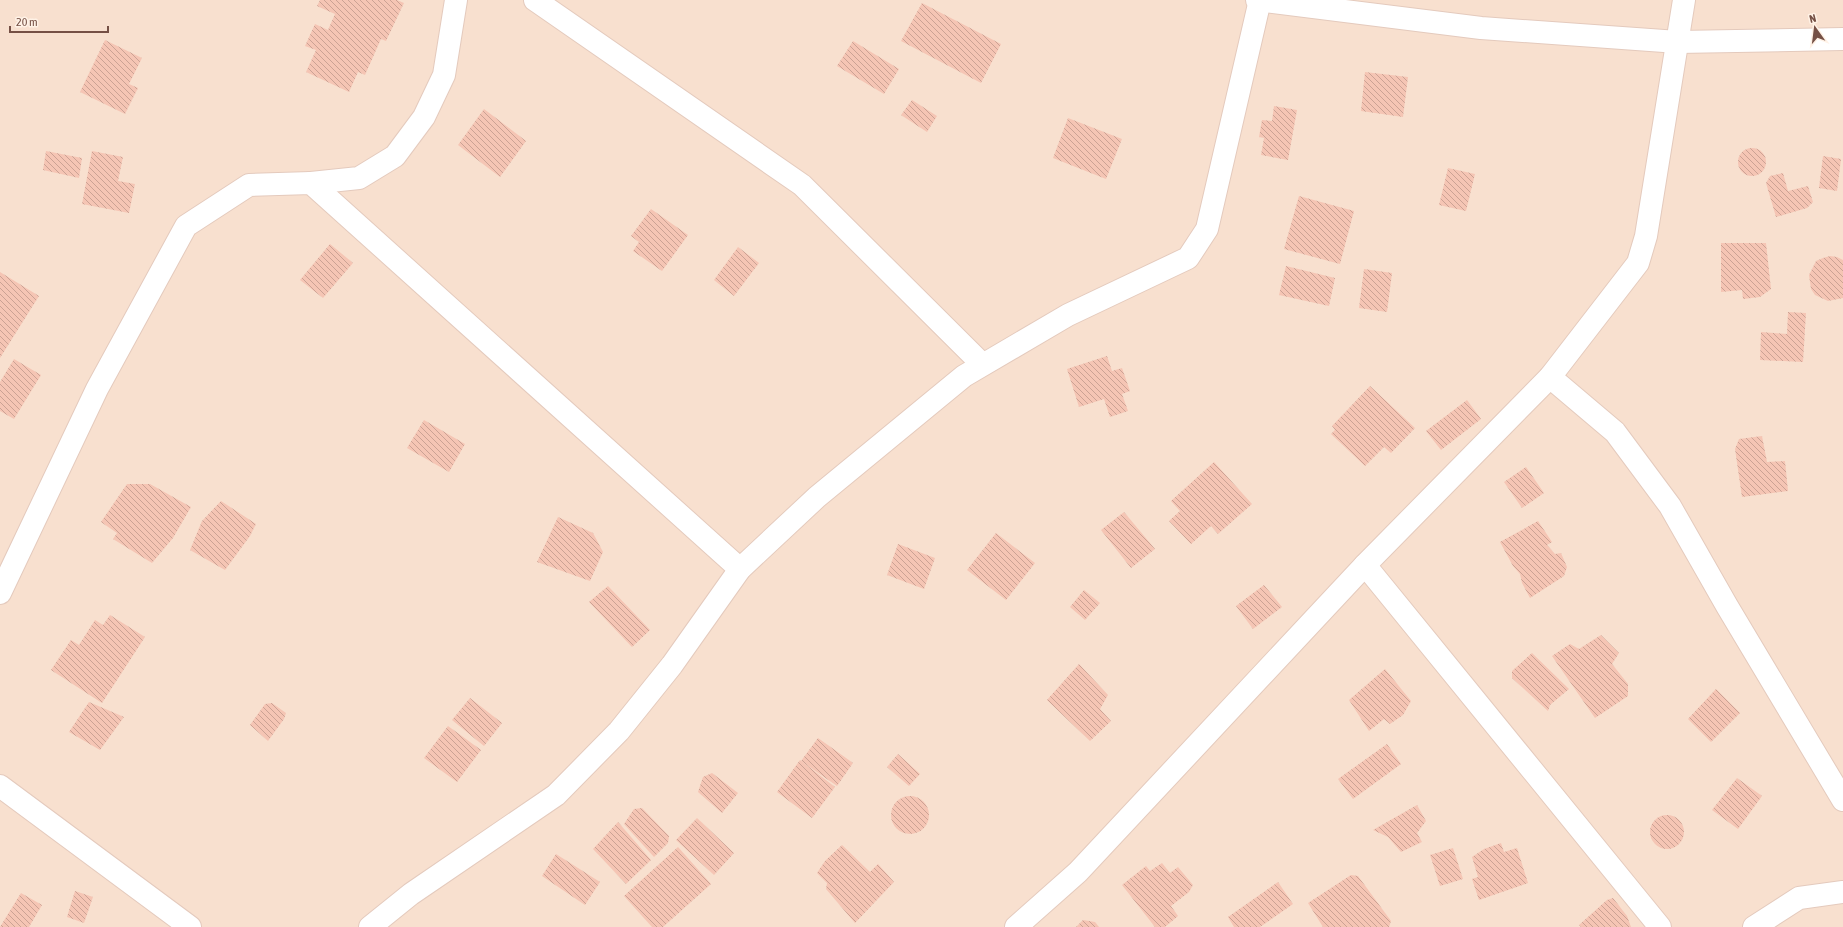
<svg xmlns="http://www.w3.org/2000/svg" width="1843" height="927" font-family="'Asap Condensed',sans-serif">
	<defs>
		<pattern id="building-back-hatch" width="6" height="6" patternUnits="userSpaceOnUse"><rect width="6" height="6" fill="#f5c5b4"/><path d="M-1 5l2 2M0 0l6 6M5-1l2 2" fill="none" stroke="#cba294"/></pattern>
	</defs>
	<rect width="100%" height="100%" fill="#feedde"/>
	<rect fill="#f8e0cf" x="0" y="0" width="1843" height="927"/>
	<g fill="url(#building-back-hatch)">
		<path d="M320,0H397L404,3L386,41L381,39L365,75L358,72L349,92L306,72L316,50L305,46L315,24L328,30L335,14L317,6Z"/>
		<path d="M922,3L1001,44L981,83L901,41Z"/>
		<path d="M105,40L142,58L129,84L138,88L125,114L80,92Z"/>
		<path d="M853,41L899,69L884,94L837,66Z"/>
		<path d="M1365,72L1408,77L1403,117L1361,111Z"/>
		<path d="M912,100L937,116L927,132L901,115Z"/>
		<path d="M1274,106L1297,110L1288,160L1261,155L1264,138L1259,137L1262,120L1272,121Z"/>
		<path d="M484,109L526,141L500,177L458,145Z"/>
		<path d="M1068,118L1122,139L1106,179L1053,158Z"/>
		<circle cx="1752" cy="162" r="14"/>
		<path d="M46,151L82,158L79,178L43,170Z"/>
		<path d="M92,151L123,157L118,181L135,184L129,213L82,204Z"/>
		<path d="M1823,156L1841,159L1837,191L1819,188Z"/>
		<path d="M1448,168L1475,174L1466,211L1439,205Z"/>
		<path d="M1783,173L1788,191L1808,186L1813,202L1807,208L1776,217L1766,183L1770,176Z"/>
		<path d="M1299,196L1354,211L1340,264L1284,249Z"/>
		<path d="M651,209L688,235L662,271L633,251L639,242L631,236Z"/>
		<path d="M1721,243H1766L1771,289L1760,297L1743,299L1742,290L1721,292Z"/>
		<path d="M330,244L353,263L323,298L300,280Z"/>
		<path d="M738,247L759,263L734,296L714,280Z"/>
		<path d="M1830,256L1837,257L1843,260V298L1828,301L1815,295L1811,289L1809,275L1816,261L1823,258Z"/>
		<path d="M1286,266L1335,278L1329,306L1279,295Z"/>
		<path d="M1364,269L1392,273L1387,312L1359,308Z"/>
		<path d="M0,272L39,296L0,358Z"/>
		<path d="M1788,312L1806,313L1803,362L1760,360L1761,332L1787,334Z"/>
		<path d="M1107,356L1112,371L1122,368L1130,391L1122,394L1128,411L1110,417L1104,399L1079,407L1067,369Z"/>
		<path d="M14,359L41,375L14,419L0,411V382Z"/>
		<path d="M1370,386L1415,428L1391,453L1384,447L1365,466L1331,434L1335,430L1332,426Z"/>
		<path d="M1467,400L1481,419L1441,450L1426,431Z"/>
		<path d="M424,420L465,444L449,472L407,448Z"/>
		<path d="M1762,436L1767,462L1785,461L1788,491L1742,497L1735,449L1739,439Z"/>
		<path d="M1214,462L1252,504L1218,534L1211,526L1191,544L1169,521L1180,511L1171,501Z"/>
		<path d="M1526,467L1544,493L1522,508L1504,482Z"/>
		<path d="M127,484H150L191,507L173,538L152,563L113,539L117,533L101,522Z"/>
		<path d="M221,501L256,524L250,536L225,570L190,550L202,521Z"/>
		<path d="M1124,512L1155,549L1131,568L1101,530Z"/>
		<path d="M558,517L593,533L603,552L590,581L537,562Z"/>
		<path d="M1538,521L1552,542L1547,545L1555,554L1561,553L1567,567L1564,576L1530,598L1522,583L1520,574L1513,566L1500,542Z"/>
		<path d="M996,533L1035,563L1006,600L967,570Z"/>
		<path d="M898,544L935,558L924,589L887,575Z"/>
		<path d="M1264,585L1282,607L1253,629L1236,606Z"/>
		<path d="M608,586L650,630L632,647L589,602Z"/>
		<path d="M1084,590L1100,603L1085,620L1070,607Z"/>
		<path d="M110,615L145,637L102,703L51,670L71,640L79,645L95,620L103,625Z"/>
		<path d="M1601,635L1619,653L1612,664L1628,684V696L1595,718L1552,656L1570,644L1579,649Z"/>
		<path d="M1532,653L1569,689L1550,705L1548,711L1512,678V671Z"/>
		<path d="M1079,664L1108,695L1100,709L1111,721L1090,741L1047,700Z"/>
		<path d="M1385,669L1411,701L1403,715L1390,724L1384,719L1369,731L1349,700Z"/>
		<path d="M1716,689L1740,713L1711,742L1688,719Z"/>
		<path d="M470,698L502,723L484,746L452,720Z"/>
		<path d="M89,702L124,717L100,750L69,732Z"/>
		<path d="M272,703L286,713L284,719L268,741L250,725L265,704Z"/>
		<path d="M448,726L481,750L457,782L424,758Z"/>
		<path d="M818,738L853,763L837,786L801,761Z"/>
		<path d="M1387,744L1401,764L1353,799L1338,779Z"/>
		<path d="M898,754L920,774L909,786L887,767Z"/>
		<path d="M800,760L835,787L812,818L777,792Z"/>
		<path d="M712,773L738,793L722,813L698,792L703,777Z"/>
		<path d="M1737,778L1762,796L1738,829L1712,810Z"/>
		<circle cx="910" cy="815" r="19"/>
		<path d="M1417,805L1426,821L1417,833L1422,842L1401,852L1388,837L1373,830Z"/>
		<path d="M642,808L669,836L668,843L654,857L624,824L634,809Z"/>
		<circle cx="1667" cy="832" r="17"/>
		<path d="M697,818L734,853L714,875L676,840Z"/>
		<path d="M618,822L651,860L626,884L593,849Z"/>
		<path d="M1501,843L1504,852L1517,848L1528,883L1479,900L1472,879L1478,877L1472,857L1484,849Z"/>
		<path d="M842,845L870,872L878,864L894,882L855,923L826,889L827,883L817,873L825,861Z"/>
		<path d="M678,847L711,884L663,927H652L624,896Z"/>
		<path d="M1453,848L1463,879L1440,886L1430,855Z"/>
		<path d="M556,854L600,882L585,905L542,876Z"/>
		<path d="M1162,863L1170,873L1178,867L1193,885L1189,892L1171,906L1178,916L1165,927H1155L1122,885L1146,866L1150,871Z"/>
		<path d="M1351,875L1358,876L1391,921L1389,927H1323L1308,903Z"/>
		<path d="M1278,882L1293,904L1260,927H1234L1228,917Z"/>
		<path d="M75,891L93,897L84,923L67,917Z"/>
		<path d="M21,893L42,905L29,927H0Z"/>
		<path d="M1613,898L1627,916L1631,927H1581L1579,925L1607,900Z"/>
		<path d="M1083,920L1095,922L1099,927H1076Z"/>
	</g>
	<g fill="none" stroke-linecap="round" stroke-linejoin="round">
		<g stroke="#e4cabd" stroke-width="24">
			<g id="minor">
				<path d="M535,0L802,185L982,364"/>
				<path d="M1257,0L1481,28L1678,42L1843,39"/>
				<path d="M311,183L359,178L395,156L424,117L444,75L456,0"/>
				<path d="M1550,377L1615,432L1670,506L1727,606L1843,800"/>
				<path d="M1365,565L1660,927"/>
				<path d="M0,593L97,389L186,226L249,185L311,183L740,569"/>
				<path d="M0,786L190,927"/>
				<path d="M370,927L411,894L556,795L619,731L672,665L740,569L817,497L964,376L1068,315L1188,258L1207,229L1260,0"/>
				<path d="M1016,927L1078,872L1365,565L1550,377L1638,263L1646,236L1684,0"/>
				<path d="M1754,927L1799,898L1843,892"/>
			</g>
		</g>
		<use href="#minor" stroke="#fff" stroke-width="22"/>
	</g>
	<g transform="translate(1815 28) rotate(346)" stroke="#fff2e6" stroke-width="3" paint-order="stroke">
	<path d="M0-3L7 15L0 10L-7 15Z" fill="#755045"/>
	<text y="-6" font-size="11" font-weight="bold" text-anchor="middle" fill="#755045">N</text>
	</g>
	<path d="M10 26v6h98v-6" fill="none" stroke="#755045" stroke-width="2"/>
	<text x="16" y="26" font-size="12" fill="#755045" stroke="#fff2e6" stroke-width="3" paint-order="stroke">20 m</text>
</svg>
